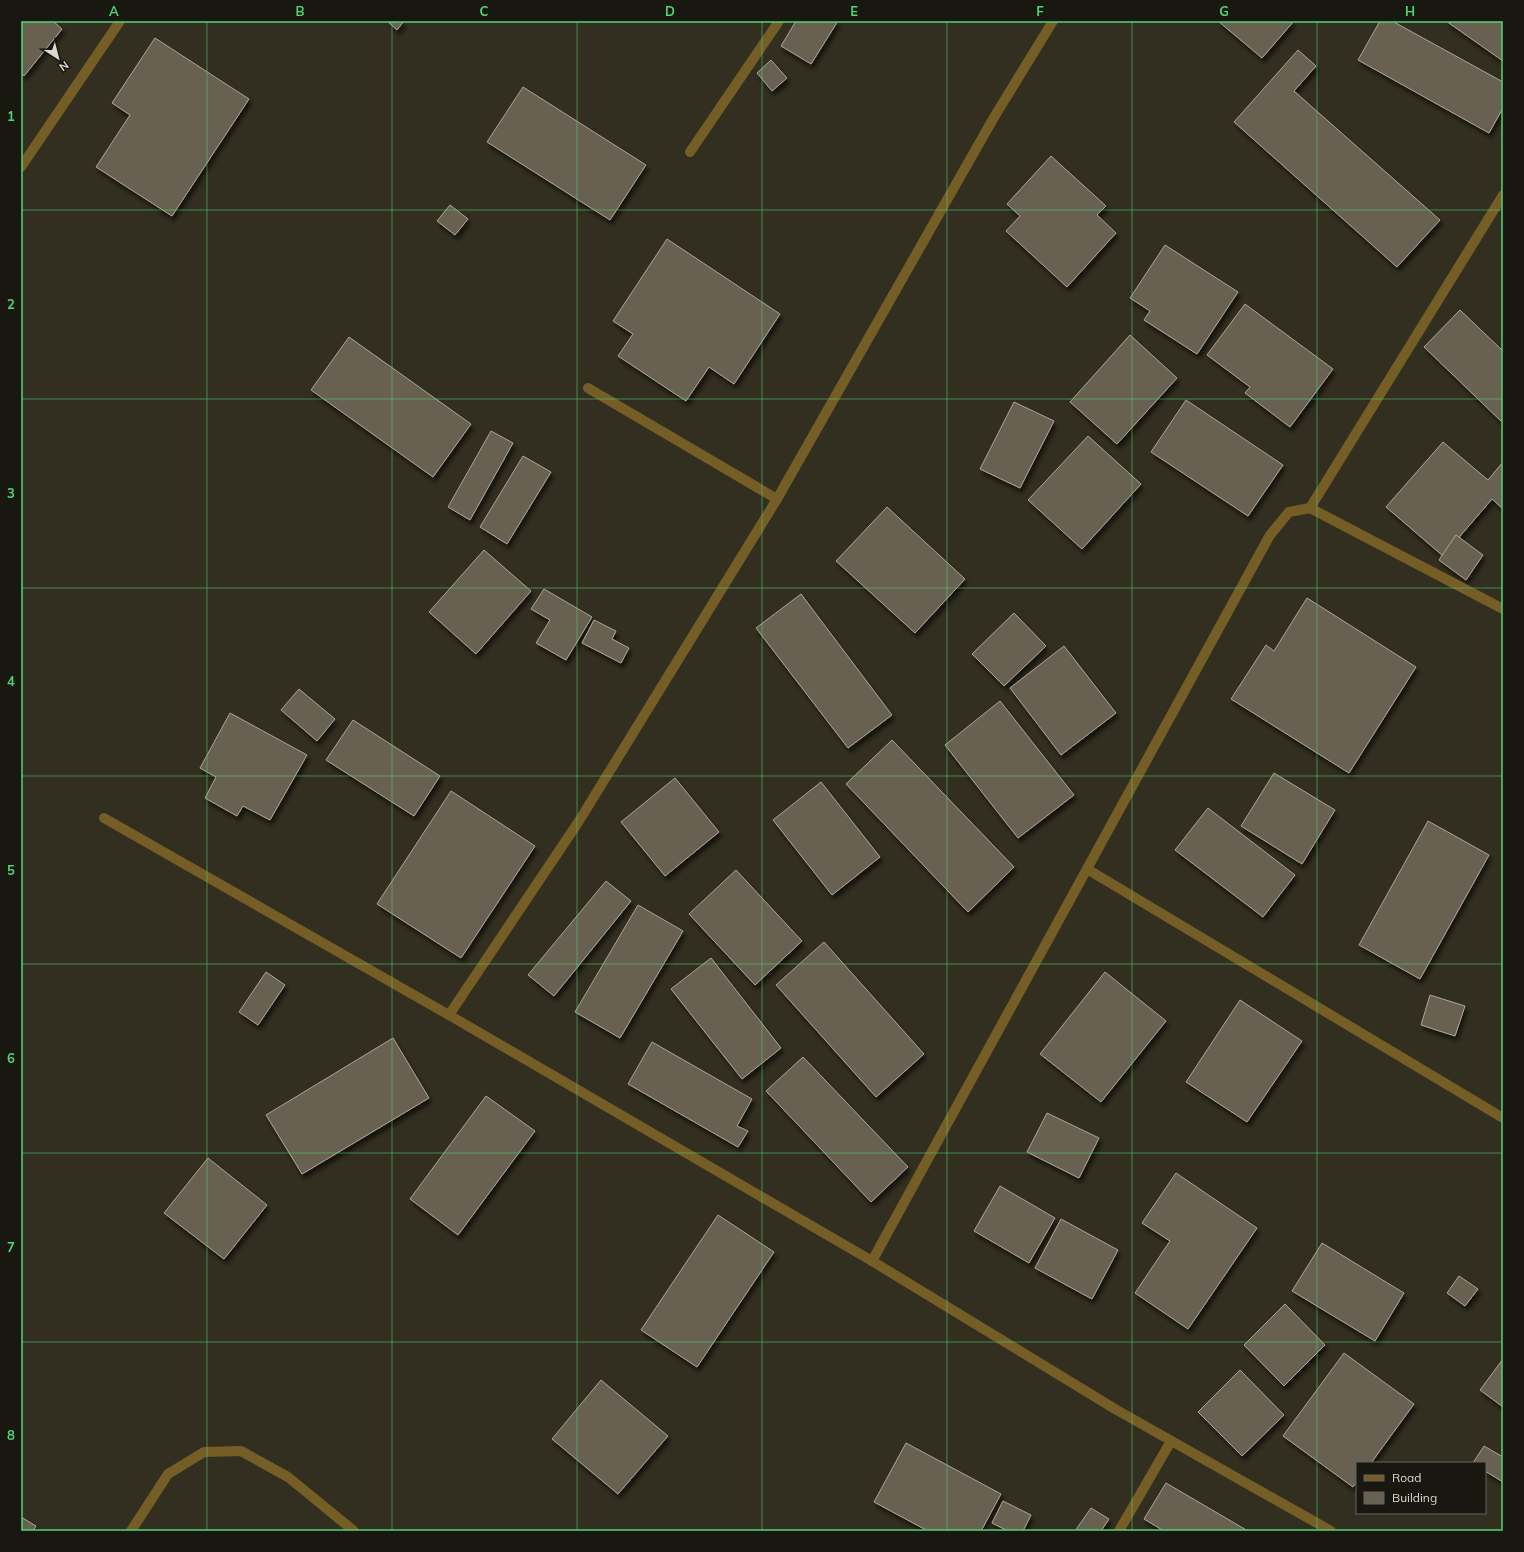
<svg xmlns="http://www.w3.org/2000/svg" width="1524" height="1552" font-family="Mulish,sans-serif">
	<defs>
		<filter id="shadow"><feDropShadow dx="2.5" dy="4.5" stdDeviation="2" flood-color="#0009"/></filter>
	</defs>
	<rect width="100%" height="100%" fill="#322f20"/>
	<g fill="#686051" stroke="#aea495" filter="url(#shadow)">
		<path d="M21,21H53L62,29L24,76L21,73Z"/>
		<path d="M387,21H404L397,30Z"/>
		<path d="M796,21H838L811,64L781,46Z"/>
		<path d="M1218,21H1294L1262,58Z"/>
		<path d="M1380,21H1392L1503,82V108L1489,133L1358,60Z"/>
		<path d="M1446,21H1503V61Z"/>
		<path d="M155,38L249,99L172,216L96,167L130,115L112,103Z"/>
		<path d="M1298,50L1316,66L1294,91L1440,220L1397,267L1234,122Z"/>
		<path d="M771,60L787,78L772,91L757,73Z"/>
		<path d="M523,87L646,165L610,220L487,142Z"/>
		<path d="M1051,156L1106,206L1097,215L1116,233L1067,287L1006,231L1020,216L1007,204Z"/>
		<path d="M450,205L468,219L455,235L437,221Z"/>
		<path d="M667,239L780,314L734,384L709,367L686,401L618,356L633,334L613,321Z"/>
		<path d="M1165,245L1238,292L1197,354L1144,320L1150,311L1130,298Z"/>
		<path d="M1245,304L1333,369L1290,427L1245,393L1250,387L1207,355Z"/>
		<path d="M1460,310L1503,351V423L1424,347Z"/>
		<path d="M1130,335L1177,378L1117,444L1070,402Z"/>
		<path d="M349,337L471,424L433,477L311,390Z"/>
		<path d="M1186,400L1283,465L1248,516L1151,452Z"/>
		<path d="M1014,402L1054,421L1020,488L980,469Z"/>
		<path d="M491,431L513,443L470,520L448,507Z"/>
		<path d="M1088,436L1141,484L1082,549L1028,500Z"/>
		<path d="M1443,442L1488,480L1503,462V509L1492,499L1443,556L1386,507Z"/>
		<path d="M523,456L551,472L507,544L480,527Z"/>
		<path d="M887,507L965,579L915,633L836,561Z"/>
		<path d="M1456,535L1483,555L1466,580L1439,560Z"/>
		<path d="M484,550L531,591L476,654L429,612Z"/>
		<path d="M544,589L592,617L566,660L536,643L550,620L531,609Z"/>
		<path d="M801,594L892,715L848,748L756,628Z"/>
		<path d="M1307,598L1416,667L1349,773L1231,699L1266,645L1274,651Z"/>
		<path d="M1014,613L1046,646L1004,686L972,654Z"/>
		<path d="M594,620L616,631L612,639L629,648L621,663L582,643Z"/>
		<path d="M1064,646L1116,713L1061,755L1010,688Z"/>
		<path d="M299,689L335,719L317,741L281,710Z"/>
		<path d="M1000,701L1074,795L1018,838L945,745Z"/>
		<path d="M230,713L307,755L270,820L243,806L237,816L205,798L216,777L200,768Z"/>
		<path d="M353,720L440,776L414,816L326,760Z"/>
		<path d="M892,740L1014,867L968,912L846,784Z"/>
		<path d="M1274,773L1335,810L1302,864L1241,826Z"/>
		<path d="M675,778L719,832L665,876L621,822Z"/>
		<path d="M821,782L880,857L832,895L773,820Z"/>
		<path d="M451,791L535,846L461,958L377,904Z"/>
		<path d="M1208,808L1295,875L1263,917L1175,850Z"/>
		<path d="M1428,821L1489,855L1420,979L1359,945Z"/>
		<path d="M736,870L802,941L755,985L689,914Z"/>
		<path d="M606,881L631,901L554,996L528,975Z"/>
		<path d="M638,905L683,931L620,1038L575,1012Z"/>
		<path d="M824,942L924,1054L876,1097L776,985Z"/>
		<path d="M711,958L781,1048L742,1079L671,989Z"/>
		<path d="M266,972L285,985L258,1025L239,1012Z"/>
		<path d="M1105,972L1166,1021L1101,1102L1040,1054Z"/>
		<path d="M1430,995L1465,1006L1455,1036L1421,1025Z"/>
		<path d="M1240,1000L1302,1041L1247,1122L1186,1082Z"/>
		<path d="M393,1038L429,1098L302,1174L266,1115Z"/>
		<path d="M652,1042L752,1099L737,1126L748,1131L738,1147L628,1084Z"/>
		<path d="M803,1057L908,1167L871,1202L766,1091Z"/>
		<path d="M486,1096L535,1131L458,1235L410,1199Z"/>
		<path d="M1047,1113L1099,1138L1079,1178L1027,1152Z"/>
		<path d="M208,1158L267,1205L224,1259L164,1213Z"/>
		<path d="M1176,1173L1257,1228L1188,1329L1135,1293L1170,1241L1142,1223Z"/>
		<path d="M1000,1186L1055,1218L1029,1263L974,1231Z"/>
		<path d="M718,1215L774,1252L697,1367L641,1330Z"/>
		<path d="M1061,1219L1118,1250L1092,1299L1035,1268Z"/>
		<path d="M1322,1243L1404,1293L1375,1341L1292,1291Z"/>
		<path d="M1459,1276L1478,1289L1465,1306L1447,1293Z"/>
		<path d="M1285,1304L1325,1345L1284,1386L1244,1345Z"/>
		<path d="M1344,1353L1414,1404L1371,1463H1357V1482L1353,1487L1283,1436Z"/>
		<path d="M1503,1359V1407L1480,1390Z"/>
		<path d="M1240,1370L1284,1415L1242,1456L1198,1412Z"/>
		<path d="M601,1380L668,1436L618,1494L552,1439Z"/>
		<path d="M906,1443L1001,1494L981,1531H928L874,1502Z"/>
		<path d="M1484,1446L1503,1457V1482L1485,1471V1463H1473Z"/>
		<path d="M1166,1483L1248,1531H1164L1144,1519Z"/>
		<path d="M1003,1501L1031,1515L1023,1531H1008L992,1523Z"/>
		<path d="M1091,1508L1109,1519L1101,1531H1075Z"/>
		<path d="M21,1517L36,1526L33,1531H21Z"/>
	</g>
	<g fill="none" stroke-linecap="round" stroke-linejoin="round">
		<path stroke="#755d26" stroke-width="10" d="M588,388L777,499"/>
		<g stroke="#755d26" stroke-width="10">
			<path d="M690,152L779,21"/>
			<path d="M21,167L120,21"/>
			<path d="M1310,508L1503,195"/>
			<path d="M104,818L449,1015L872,1261L1115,1409L1331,1531"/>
			<path d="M1087,869L1503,1118"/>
			<path d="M449,1015L579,821L777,499L993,119L1053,21"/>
			<path d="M872,1261L1270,535L1289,512L1310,508L1503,609"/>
			<path d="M131,1531L168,1474L204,1452L241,1451L288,1477L354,1531"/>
			<path d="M1119,1531L1171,1441"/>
		</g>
	</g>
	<path fill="none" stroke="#50d674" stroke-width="1" stroke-opacity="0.55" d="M207,21V1531M392,21V1531M577,21V1531M762,21V1531M947,21V1531M1132,21V1531M1317,21V1531M21,210H1503M21,399H1503M21,588H1503M21,776H1503M21,964H1503M21,1153H1503M21,1342H1503"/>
	<rect width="1524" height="1552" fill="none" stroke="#181710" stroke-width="44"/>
	<rect x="1356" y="1462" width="130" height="52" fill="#181710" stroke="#66655d"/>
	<rect x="1364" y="1475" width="20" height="6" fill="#755d26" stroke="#66655d"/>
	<text x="1392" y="1482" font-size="12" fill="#dbdad1">Road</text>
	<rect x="1364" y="1492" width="20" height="12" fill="#686051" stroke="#66655d"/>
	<text x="1392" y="1502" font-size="12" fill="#dbdad1">Building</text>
	<g transform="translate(58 58) rotate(144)" stroke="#181710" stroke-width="3" paint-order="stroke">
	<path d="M0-3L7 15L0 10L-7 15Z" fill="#dbdad1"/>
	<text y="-6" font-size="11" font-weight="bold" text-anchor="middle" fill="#dbdad1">N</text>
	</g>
	<rect x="22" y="22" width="1480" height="1508" fill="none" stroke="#50d674" stroke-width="1.5"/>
	<g font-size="13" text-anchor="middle" font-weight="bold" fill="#50d674">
		<text x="114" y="16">A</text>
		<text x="300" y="16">B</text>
		<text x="484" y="16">C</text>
		<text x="670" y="16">D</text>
		<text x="854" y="16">E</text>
		<text x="1040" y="16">F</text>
		<text x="1224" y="16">G</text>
		<text x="1410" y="16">H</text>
		<text x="11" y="121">1</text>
		<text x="11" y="309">2</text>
		<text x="11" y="498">3</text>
		<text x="11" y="686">4</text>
		<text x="11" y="875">5</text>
		<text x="11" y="1063">6</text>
		<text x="11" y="1252">7</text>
		<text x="11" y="1440">8</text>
	</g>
</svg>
